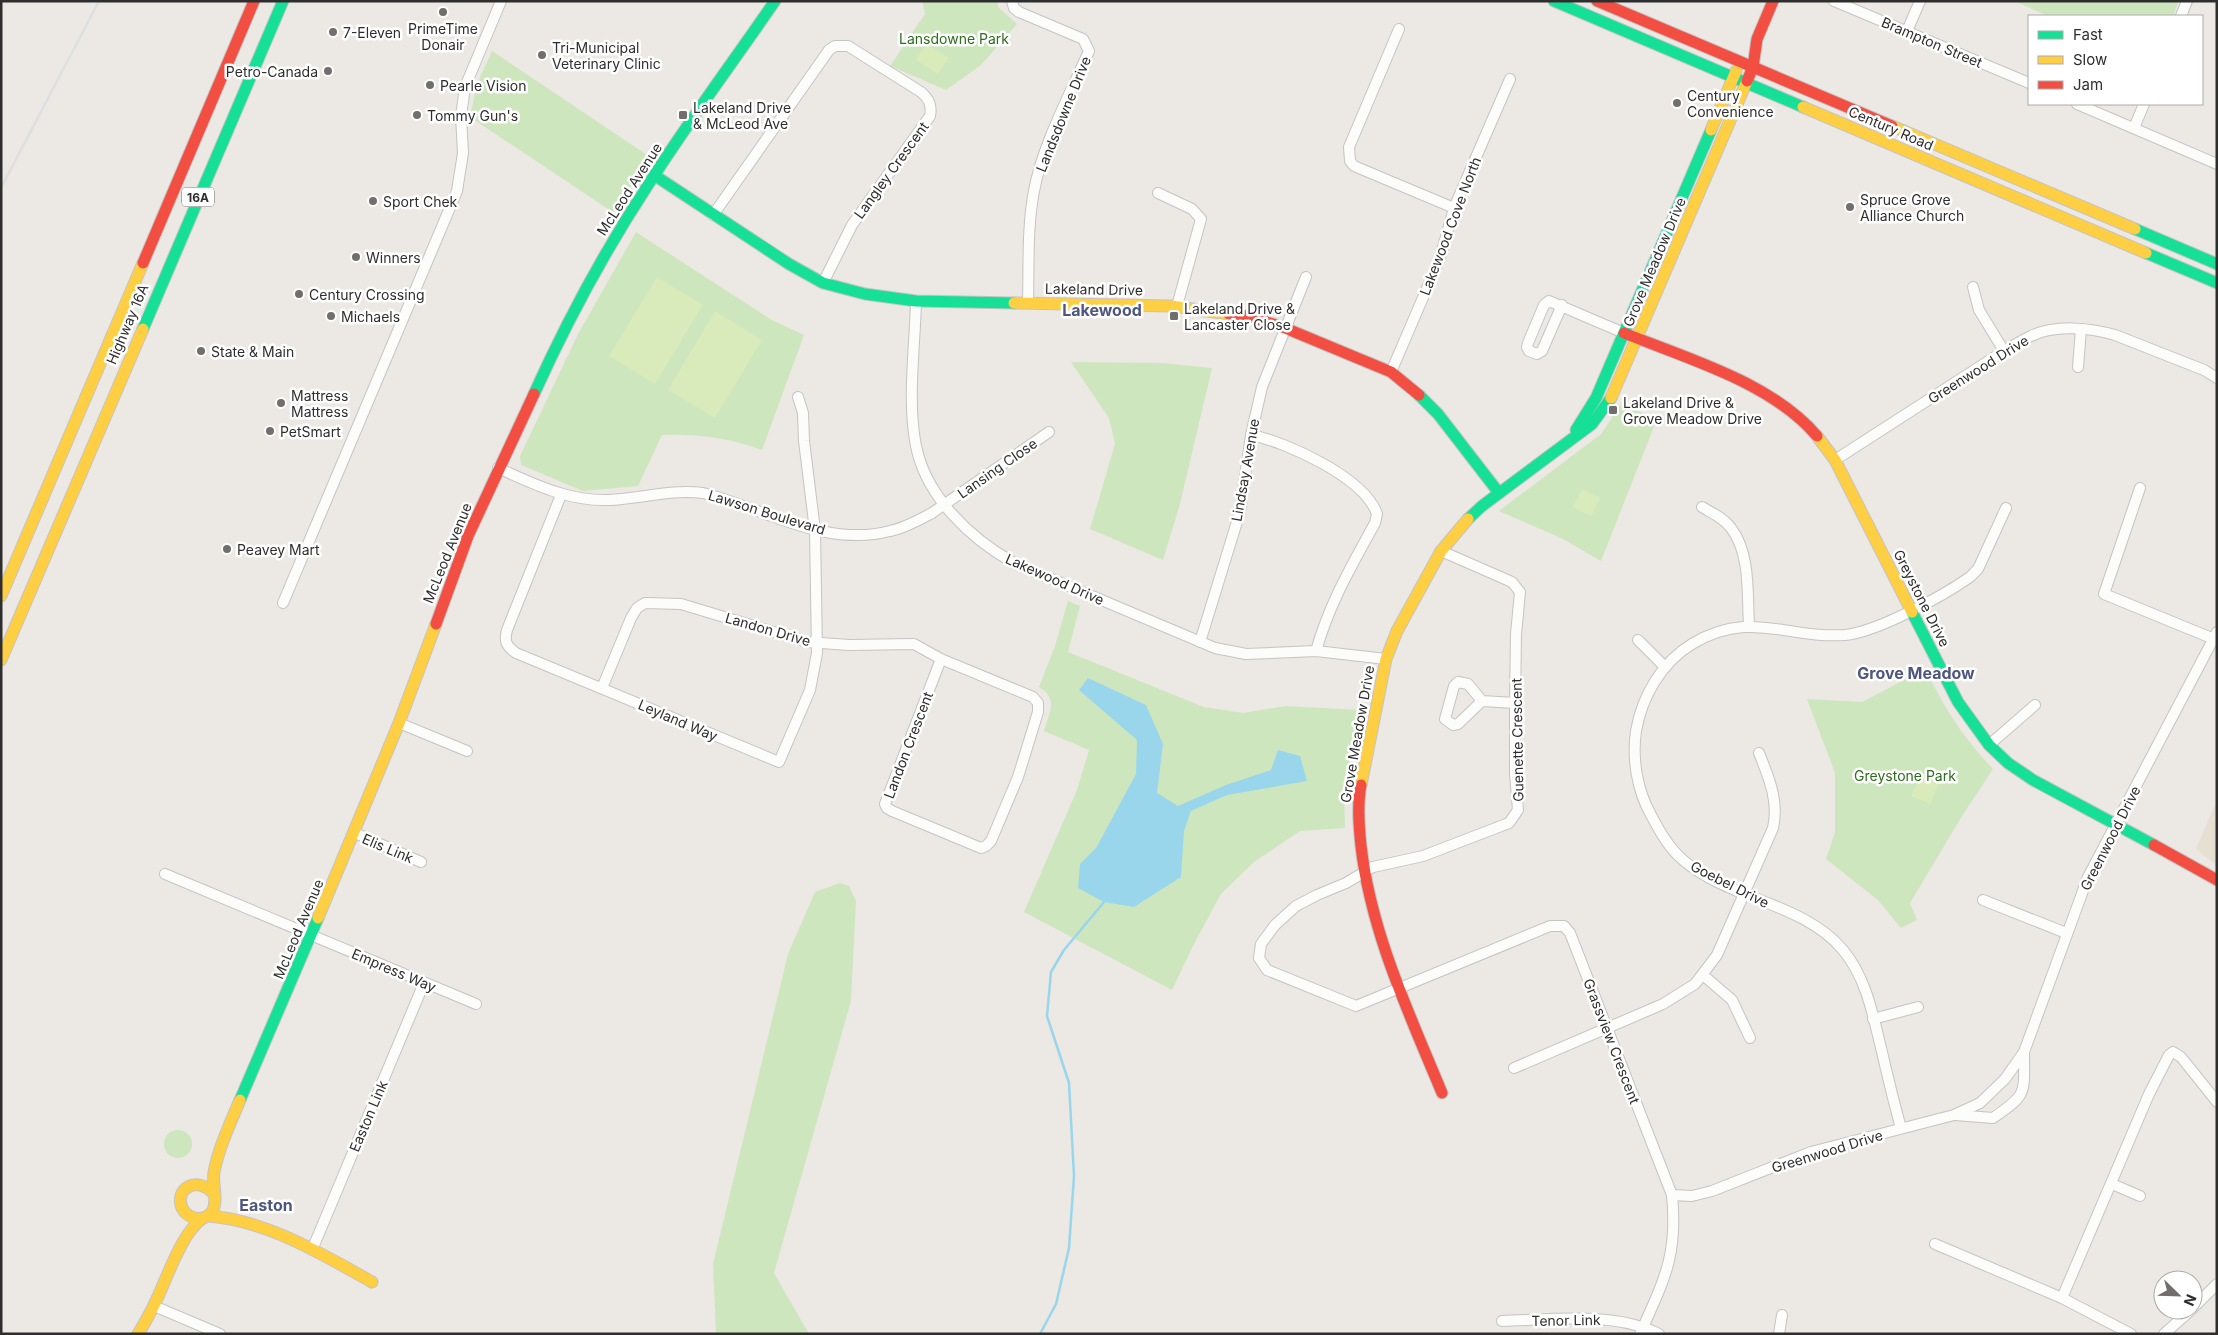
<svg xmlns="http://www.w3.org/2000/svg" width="2218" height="1335" font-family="Inter,sans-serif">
	<rect width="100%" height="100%" fill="#ece8e4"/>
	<path fill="#e6e0d3" d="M2217,800V866L2196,849Z"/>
	<g fill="#cee6be">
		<path d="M922,1H998V7L1017,24L981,65L946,90L890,66L925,14Z"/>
		<path d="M2014,1H2179L2173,16H2048Z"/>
		<path d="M492,51L650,157L614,213L470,117L477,84Z"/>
		<path d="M636,232L770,319L804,335L762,450C729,438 698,434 662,435L638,486L583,491L521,465L520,456L578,334Z"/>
		<path d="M1071,362L1163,363L1212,368L1180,504L1163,560L1090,529L1115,444L1109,418Z"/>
		<path d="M1621,404L1657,419L1601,561L1563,539L1499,511L1601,434Z"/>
		<path d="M1068,601L1080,606L1068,652L1204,707L1243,713L1286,706L1360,710L1344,786L1345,828L1300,831L1254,862L1221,894L1195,942L1172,990L1024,912L1077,790L1089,750L1044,731C1049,712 1059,699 1039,687L1055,646Z"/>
		<path d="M1925,669C1946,710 1961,735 1993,769L1962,816L1910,903L1917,920L1901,928L1878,900L1826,859L1835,832V773L1807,699L1862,702Z"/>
		<path d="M840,883L849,886L856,901L851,1001L774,1273L809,1334H716L713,1264L788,954L815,892Z"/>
		<circle cx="178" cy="1144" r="14"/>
	</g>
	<g fill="#d9eabb">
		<path d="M926,44L949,58L938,74L916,60Z"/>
		<path d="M657,277L703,305L655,384L609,356Z"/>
		<path d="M715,311L762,340L715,418L668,390Z"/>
		<path d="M1582,489L1600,498L1591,516L1573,507Z"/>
		<path d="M1922,773L1940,781L1930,804L1911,796Z"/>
	</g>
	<path fill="#99d6ec" d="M1088,678L1146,705L1163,744L1157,793L1178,806L1226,785L1271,770L1278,750L1300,756L1307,781L1227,795L1191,811L1184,831L1181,877L1134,907L1104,902L1078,888L1080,864L1096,848L1136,774L1137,740L1079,690Z"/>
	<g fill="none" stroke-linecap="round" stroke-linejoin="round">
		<path stroke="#99d6ec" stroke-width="2.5" d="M1040,1334L1056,1304L1069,1248L1074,1176L1069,1083L1047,1016L1051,972L1064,950L1104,902"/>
		<g stroke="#c5c4c5" stroke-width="12">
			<g id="street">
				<path d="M1012,1L1014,8L1019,12L1083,39L1089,51C1070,94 1042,146 1034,191C1027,227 1029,265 1028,302"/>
				<path d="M1834,1L2029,83"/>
				<path d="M2181,16L2187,1"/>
				<path d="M1399,29L1349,147L1350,161L1354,166L1454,208"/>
				<path d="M1907,31L1920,1"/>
				<path d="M2077,104L2217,164"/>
				<path d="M2134,128L2144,104"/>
				<path d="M1158,193L1192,209L1201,219L1177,306"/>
				<path d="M713,215L829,50L835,46H848L921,92C929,99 932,105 930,116L852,225L823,283"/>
				<path d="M1973,287L1979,310L2004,351"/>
				<path d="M916,301C915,347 907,401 916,446C926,497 971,539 1014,563L1215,648L1246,654L1316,651L1386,659"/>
				<path d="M1562,305L1542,351L1537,354L1529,351L1527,347L1528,343L1544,305L1549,301L1624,333"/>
				<path d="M2078,367L2081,329"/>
				<path d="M1391,372L1440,258L1454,208L1510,79"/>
				<path d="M1251,435C1287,442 1365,478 1377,514L1375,523C1352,565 1329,604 1316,651"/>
				<path d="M1835,460L2004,351C2013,346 2022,340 2031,336C2056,324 2090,328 2115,335L2204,370L2217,378"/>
				<path d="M498,468C534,484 567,501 608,500C641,499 669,489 703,493C763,508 825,548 890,531C905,528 919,520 932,513L1049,432"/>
				<path d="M2140,488L2104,594L2214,639"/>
				<path d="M561,495L507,630C504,641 506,646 516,653L779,762L810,690L817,653L815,530L804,441L803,413L798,397"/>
				<path d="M1702,507C1712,513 1724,518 1731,528C1751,554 1747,595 1749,626"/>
				<path d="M1441,551L1512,582L1520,592L1516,634L1515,703V774L1518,810L1509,823L1423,856L1373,867L1346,883L1317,895L1296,906L1275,925L1261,944L1259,958L1267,970L1356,1006L1550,926H1564L1570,933L1672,1195C1678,1256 1664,1280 1640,1334"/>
				<path d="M283,603L457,191L463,153L461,116L465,87L501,1"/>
				<path d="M1638,640L1665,667"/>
				<path d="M1200,642L1240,512L1251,435L1262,387L1306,277"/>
				<path d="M602,688L631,618L637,608L645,603L681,604L807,642L849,645L914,644L941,659L1033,697L1038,703V712L1018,777L991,841L986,846L981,848L892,811L887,808L885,804L941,659"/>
				<path d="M1482,701L1468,684L1458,682L1454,686L1445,719L1453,725L1458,724L1482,701L1515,703"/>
				<path d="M399,723L467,751"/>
				<path d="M1989,745L2035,705"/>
				<path d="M355,833L421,862"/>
				<path d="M165,874L476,1004"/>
				<path d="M1983,900L2066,933"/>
				<path d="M1703,975L1732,1000L1750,1038"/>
				<path d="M1873,1019L1918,1007"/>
				<path d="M1514,1068L1663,1004L1695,984L1717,955L1773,828C1779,801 1769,778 1759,753"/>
				<path d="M1955,1115L1993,1118C2028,1094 2024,1094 2024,1053"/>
				<path d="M1901,1128C1894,1103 1888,1078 1882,1052C1873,1016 1867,979 1843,950C1803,902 1729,900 1683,860C1669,848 1660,832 1651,815C1637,790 1632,759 1636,731C1642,696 1662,662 1692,644C1751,609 1786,639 1845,635C1877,632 1943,596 1970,577L1978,569L2006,508"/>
				<path d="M2112,1184L2140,1196"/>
				<path d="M1672,1195L1692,1196L1712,1191L1811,1152L1954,1115L1980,1103L2005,1079L2024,1052L2088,877L2217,632"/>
				<path d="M1935,1244L2062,1298L2131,1334"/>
				<path d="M312,1250L424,983"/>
				<path d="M2062,1298L2149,1094L2169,1055L2173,1052L2181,1057L2217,1102"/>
				<path d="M154,1306L220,1334"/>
				<path d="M2193,1308L2217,1284"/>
				<path d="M1502,1321C1550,1320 1615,1311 1659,1334"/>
				<path d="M1779,1334L1782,1315"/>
				<path d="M2164,1334L2191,1310"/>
			</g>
		</g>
		<g stroke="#c5c4c5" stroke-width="13">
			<g id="fast">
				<path d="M1554,1L1803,107"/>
				<path d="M654,175L789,264L823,283L865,294L916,301L1014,303"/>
				<path d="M2135,229L2217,264"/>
				<path d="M2146,253L2217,283"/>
				<path d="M143,329L283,1"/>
				<path d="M534,394C567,321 604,252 648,185C688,122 733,62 775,1"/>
				<path d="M1419,395L1438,414L1499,493"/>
				<path d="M1576,430L1596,398L1711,130"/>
				<path d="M1468,519L1482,506L1592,424L1611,398"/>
				<path d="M1912,612L1958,702L1989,745L2008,763L2033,780L2154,845"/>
				<path d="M240,1100L318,918"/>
			</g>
		</g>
		<g stroke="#c5c4c5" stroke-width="13">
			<g id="slow">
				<path d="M1803,107L2146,253"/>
				<path d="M1892,126L2135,229"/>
				<path d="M1711,130L1736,71"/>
				<path d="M1014,303L1171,306L1229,314"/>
				<path d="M1611,398L1747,81"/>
				<path d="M1817,436L1835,460L1912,612"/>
				<path d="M1,596L143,263"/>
				<path d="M1,660L143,329"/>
				<path d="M1361,785L1386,659L1397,631L1441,551L1468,519"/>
				<path d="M318,918L399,723L436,624"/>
				<path d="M214,1194C196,1174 174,1190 182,1208C188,1220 206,1223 213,1210C218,1199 212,1184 214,1172C219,1147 230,1124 240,1100"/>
				<path d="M208,1216C266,1220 322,1254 372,1282"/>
				<path d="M138,1334C144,1324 150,1314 155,1303C167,1279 181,1233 203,1218"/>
			</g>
		</g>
		<g stroke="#c5c4c5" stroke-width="13">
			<g id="jam">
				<path d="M1597,1L1892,126"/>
				<path d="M1747,81L1753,67L1757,39L1773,1"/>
				<path d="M143,263L254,1"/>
				<path d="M1229,314L1248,316L1285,328L1391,372L1419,395"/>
				<path d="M1624,333C1688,359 1771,382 1817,436"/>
				<path d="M436,624L468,536L534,394"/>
				<path d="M1361,785C1357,805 1359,827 1361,846C1371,933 1409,1013 1442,1093"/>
				<path d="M2154,845L2217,880"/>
			</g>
		</g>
		<use href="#street" stroke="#fcfcfb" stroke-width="10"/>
		<use href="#fast" stroke="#16e098" stroke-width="11"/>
		<use href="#slow" stroke="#ffcf43" stroke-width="11"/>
		<use href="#jam" stroke="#f24e42" stroke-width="11"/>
		<path stroke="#dfdfe1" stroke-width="2.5" d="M1,188L99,1"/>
	</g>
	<g fill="#706f6e" stroke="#fff" stroke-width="2">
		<circle cx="443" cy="12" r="5"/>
		<circle cx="333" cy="32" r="5"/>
		<circle cx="542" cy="55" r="5"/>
		<circle cx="328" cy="71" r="5"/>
		<circle cx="430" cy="85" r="5"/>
		<circle cx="1677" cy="103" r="5"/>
		<circle cx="417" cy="115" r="5"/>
		<rect x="678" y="110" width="10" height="10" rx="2.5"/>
		<circle cx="373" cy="201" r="5"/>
		<circle cx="1850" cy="207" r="5"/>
		<circle cx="356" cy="257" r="5"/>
		<circle cx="299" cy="294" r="5"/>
		<circle cx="331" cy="316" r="5"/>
		<rect x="1169" y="311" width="10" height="10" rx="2.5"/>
		<circle cx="201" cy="351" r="5"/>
		<circle cx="281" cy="403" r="5"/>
		<rect x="1608" y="405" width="10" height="10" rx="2.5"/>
		<circle cx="270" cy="431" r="5"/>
		<circle cx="227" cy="549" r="5"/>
	</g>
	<g text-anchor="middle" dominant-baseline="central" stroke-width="5" stroke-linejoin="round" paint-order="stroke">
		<rect fill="#fff" stroke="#6d6d6d" stroke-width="1" x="182" y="187.5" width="32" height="19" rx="4"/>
		<g font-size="12" font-weight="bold" fill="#2e2e2e">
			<text x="198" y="197">16A</text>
		</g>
		<g font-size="14" fill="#2e2e2e" stroke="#fff" text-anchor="start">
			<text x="443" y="28" text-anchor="middle">PrimeTime<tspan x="443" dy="16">Donair</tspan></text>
			<text x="343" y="32">7-Eleven</text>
			<text x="552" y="47">Tri-Municipal<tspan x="552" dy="16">Veterinary Clinic</tspan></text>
			<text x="318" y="71" text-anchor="end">Petro-Canada</text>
			<text x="440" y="85">Pearle Vision</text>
			<text x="1687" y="95">Century<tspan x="1687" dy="16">Convenience</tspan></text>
			<text x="693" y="107">Lakeland Drive<tspan x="693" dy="16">&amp; McLeod Ave</tspan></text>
			<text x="427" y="115">Tommy Gun's</text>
			<text x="1860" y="199">Spruce Grove<tspan x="1860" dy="16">Alliance Church</tspan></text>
			<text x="383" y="201">Sport Chek</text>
			<text x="366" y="257">Winners</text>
			<text x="309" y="294">Century Crossing</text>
			<text x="1184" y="308">Lakeland Drive &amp;<tspan x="1184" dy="16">Lancaster Close</tspan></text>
			<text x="341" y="316">Michaels</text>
			<text x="211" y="351">State &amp; Main</text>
			<text x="291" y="395">Mattress<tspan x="291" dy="16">Mattress</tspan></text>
			<text x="1623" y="402">Lakeland Drive &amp;<tspan x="1623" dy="16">Grove Meadow Drive</tspan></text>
			<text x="280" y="431">PetSmart</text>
			<text x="237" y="549">Peavey Mart</text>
		</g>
		<g font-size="14" fill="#2c6e1b" stroke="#fff">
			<text x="954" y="38">Lansdowne Park</text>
			<text x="1905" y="775">Greystone Park</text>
		</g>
		<g font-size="14" fill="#2e2e2e" stroke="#fff">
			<text transform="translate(1932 42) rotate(23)">Brampton Street</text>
			<text transform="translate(1063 114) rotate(-68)">Landsdowne Drive</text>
			<text transform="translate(1891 128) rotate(23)">Century Road</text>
			<text transform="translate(891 170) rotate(-54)">Langley Crescent</text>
			<text transform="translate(629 189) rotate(-57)">McLeod Avenue</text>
			<text transform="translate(1450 226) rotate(-69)">Lakewood Cove North</text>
			<text transform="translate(1654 262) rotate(-67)">Grove Meadow Drive</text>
			<text transform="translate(1094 289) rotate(1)">Lakeland Drive</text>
			<text transform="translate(127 324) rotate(-67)">Highway 16A</text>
			<text transform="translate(1978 369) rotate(-32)">Greenwood Drive</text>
			<text transform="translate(997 468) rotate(-35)">Lansing Close</text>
			<text transform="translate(1245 470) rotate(-80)">Lindsay Avenue</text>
			<text transform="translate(767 512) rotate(17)">Lawson Boulevard</text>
			<text transform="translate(447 553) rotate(-68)">McLeod Avenue</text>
			<text transform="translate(1055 579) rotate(24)">Lakewood Drive</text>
			<text transform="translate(1922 598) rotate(63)">Greystone Drive</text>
			<text transform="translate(768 629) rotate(16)">Landon Drive</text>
			<text transform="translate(678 720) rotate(23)">Leyland Way</text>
			<text transform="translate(1357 734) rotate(-80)">Grove Meadow Drive</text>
			<text transform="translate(1517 740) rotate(-91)">Guenette Crescent</text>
			<text transform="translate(908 745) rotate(-69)">Landon Crescent</text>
			<text transform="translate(2110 838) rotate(-63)">Greenwood Drive</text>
			<text transform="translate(388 848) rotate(23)">Elis Link</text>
			<text transform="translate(1730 884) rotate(27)">Goebel Drive</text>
			<text transform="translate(298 929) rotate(-67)">McLeod Avenue</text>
			<text transform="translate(394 970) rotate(23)">Empress Way</text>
			<text transform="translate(1612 1041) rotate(69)">Grassview Crescent</text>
			<text transform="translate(368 1116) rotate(-67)">Easton Link</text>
			<text transform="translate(1827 1151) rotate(-17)">Greenwood Drive</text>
			<text transform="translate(1566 1320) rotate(-1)">Tenor Link</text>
		</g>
		<g font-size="16" font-weight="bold" fill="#4d5680" stroke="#fff">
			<text x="1102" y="310">Lakewood</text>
			<text x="1916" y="673">Grove Meadow</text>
			<text x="266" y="1205">Easton</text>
		</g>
	</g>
	<rect width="2218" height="1335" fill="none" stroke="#2e2e2e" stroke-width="5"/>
	<rect x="2028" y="15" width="175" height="90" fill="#ffffff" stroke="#ababab"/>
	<rect x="2038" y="31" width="25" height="8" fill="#16e098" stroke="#ababab"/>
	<text x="2073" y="40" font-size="15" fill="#2e2e2e">Fast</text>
	<rect x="2038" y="56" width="25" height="8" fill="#ffcf43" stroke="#ababab"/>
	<text x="2073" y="65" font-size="15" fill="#2e2e2e">Slow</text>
	<rect x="2038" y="81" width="25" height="8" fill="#f24e42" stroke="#ababab"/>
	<text x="2073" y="90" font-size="15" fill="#2e2e2e">Jam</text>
	<g transform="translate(2178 1295) rotate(113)"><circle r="24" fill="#ffffff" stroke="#ababab"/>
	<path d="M0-4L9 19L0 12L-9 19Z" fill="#706f6e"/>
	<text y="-8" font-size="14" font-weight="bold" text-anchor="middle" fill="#2e2e2e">N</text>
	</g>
</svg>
